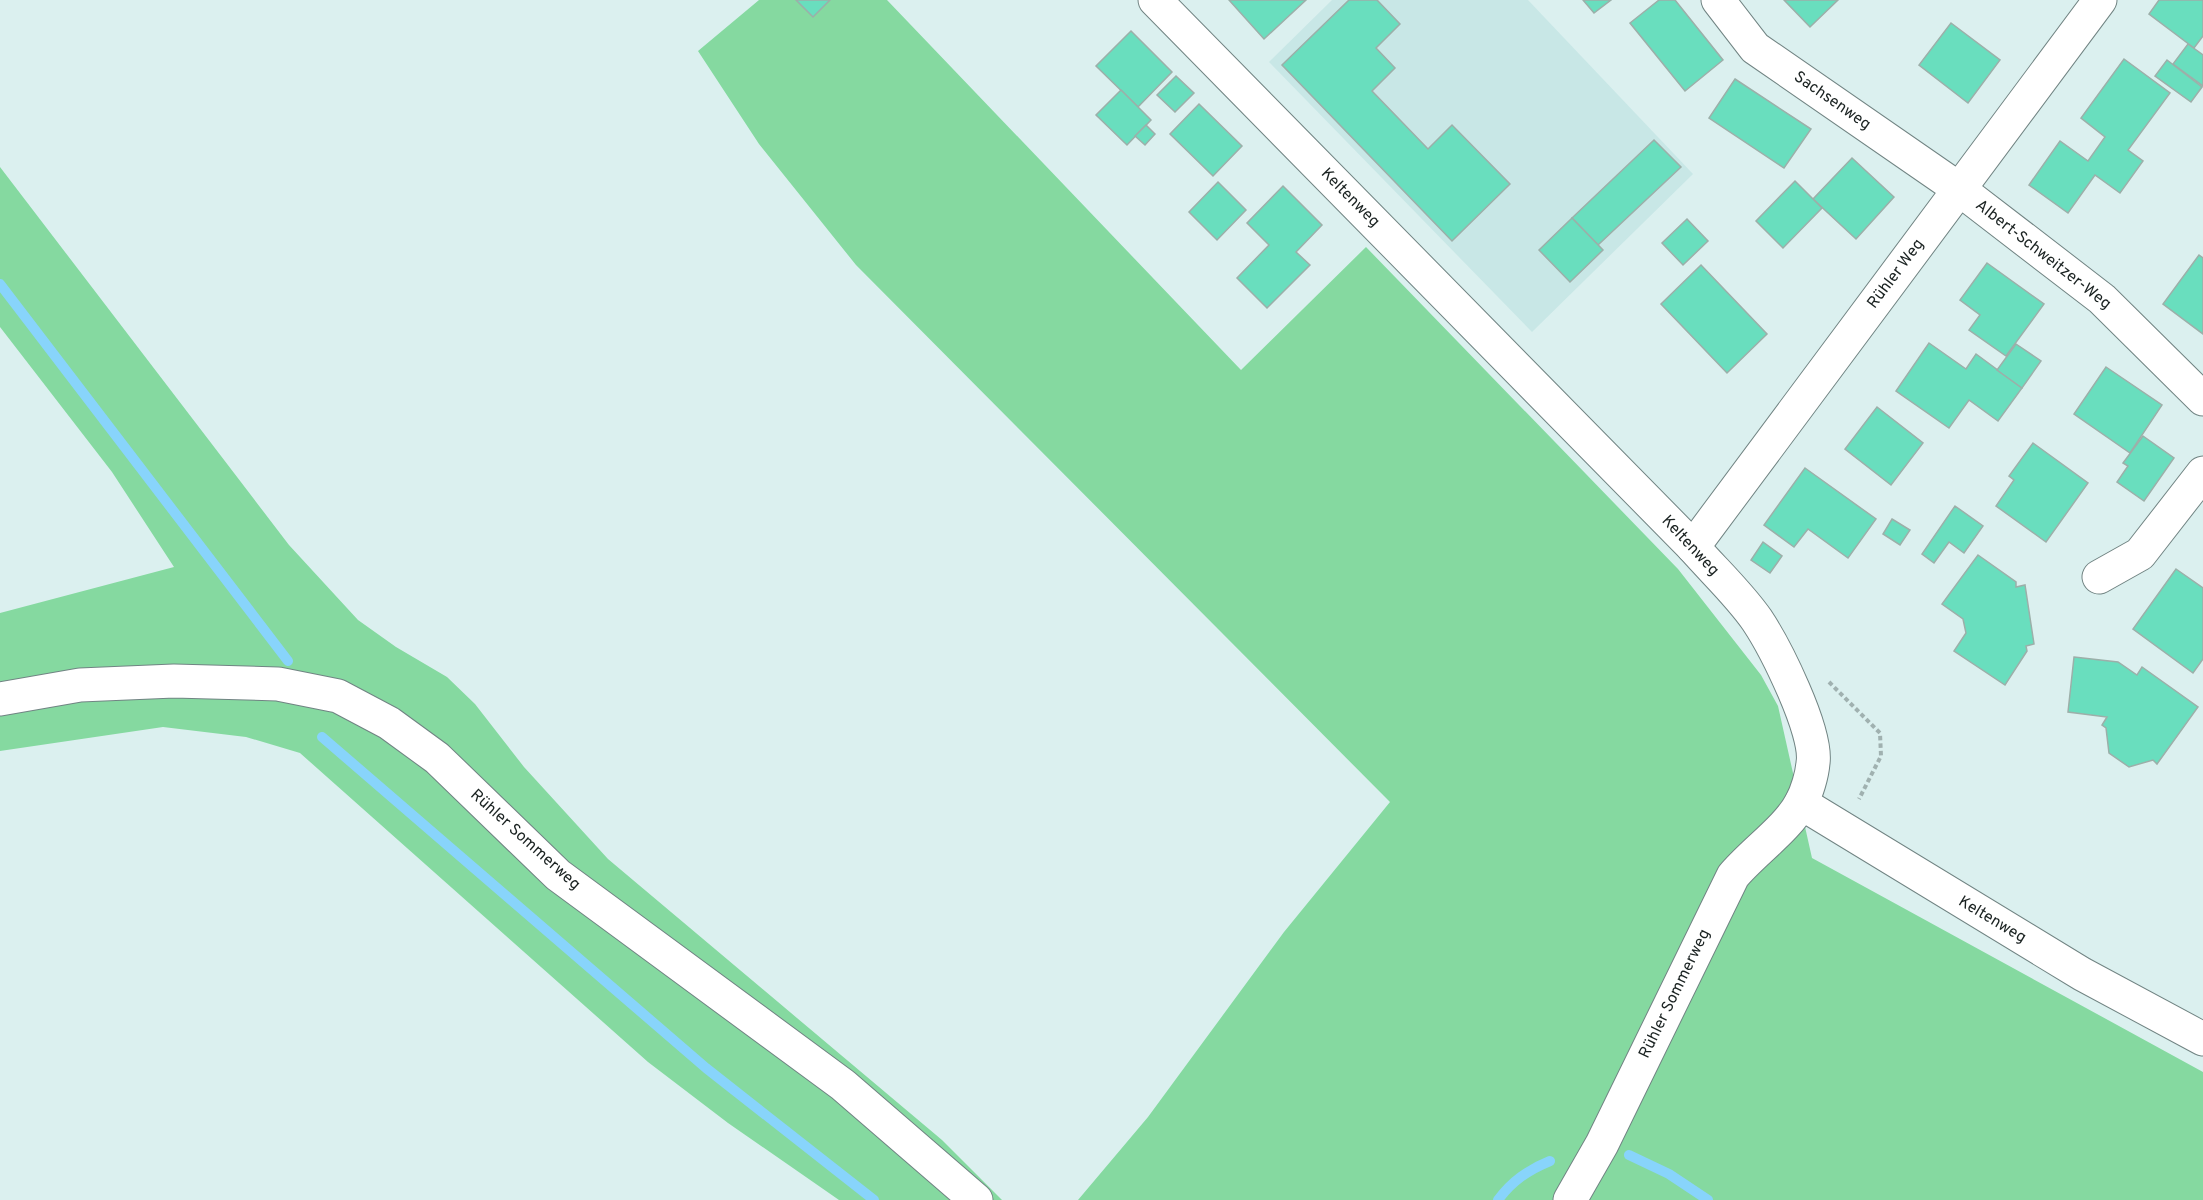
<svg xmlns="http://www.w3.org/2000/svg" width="2203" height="1200" font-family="Overpass,sans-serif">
	<rect width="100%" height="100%" fill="#dbf0ef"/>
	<path fill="#c8e7e6" d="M1332,0H1528L1693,174L1532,332L1269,62Z"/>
	<g fill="#85d9a0">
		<path d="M759,0H887L1241,370L1366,247L1678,569L1761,675L1778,706L1812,858L2203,1072V1200H1078L1148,1117L1284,932L1390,802L856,265L759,144L698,51Z"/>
		<path d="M0,167L289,545L358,620L396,647L447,677L475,704L524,767L608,859L942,1140L1002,1200H839L728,1123L648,1062L300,753L246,737L163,727L0,751V613L174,567L112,472L0,327Z"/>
	</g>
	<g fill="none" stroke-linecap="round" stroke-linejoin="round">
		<g stroke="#88d4fb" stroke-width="10">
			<path d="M0,284L288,661"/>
			<path d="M322,737L706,1068L874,1200"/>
			<path d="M1629,1155L1669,1174L1708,1200"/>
			<path d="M1498,1200C1512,1181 1528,1170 1550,1161"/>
		</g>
	</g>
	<g fill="#69debe" stroke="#9cafa9" stroke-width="1.5">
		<path d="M796,0H830L813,17Z"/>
		<path d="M1229,0H1306L1264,39Z"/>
		<path d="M1349,0H1377L1400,24L1376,48L1395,68L1372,91L1428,149L1452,125L1510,184L1452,241L1282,65Z"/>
		<path d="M1583,0H1611L1594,13Z"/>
		<path d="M1659,0H1675L1723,60L1685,91L1630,23Z"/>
		<path d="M1784,0H1838L1810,27Z"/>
		<path d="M2159,0H2203V36L2194,48L2149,14Z"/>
		<path d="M1951,23L2000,60L1968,103L1919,65Z"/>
		<path d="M1131,31L1172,72L1138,107L1096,66Z"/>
		<path d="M2188,44L2203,55V86L2173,64Z"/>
		<path d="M2124,59L2170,93L2128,150L2143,161L2120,193L2095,175L2068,213L2029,185L2060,141L2088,161L2105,137L2081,118Z"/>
		<path d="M2167,60L2202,87L2191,102L2155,76Z"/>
		<path d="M1176,76L1194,93L1175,112L1157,95Z"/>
		<path d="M1735,79L1811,129L1784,168L1709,118Z"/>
		<path d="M1121,90L1151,120L1127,145L1096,115Z"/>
		<path d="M1199,104L1242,146L1213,176L1170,134Z"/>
		<path d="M1146,125L1155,134L1145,145L1135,136Z"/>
		<path d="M1654,140L1681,167L1598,245L1572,218Z"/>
		<path d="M1852,158L1894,197L1856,239L1813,199Z"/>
		<path d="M1795,181L1822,208L1783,248L1756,221Z"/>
		<path d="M1218,182L1246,210L1217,240L1189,212Z"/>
		<path d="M1283,186L1322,225L1296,252L1310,265L1267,308L1237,278L1269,245L1247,223Z"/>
		<path d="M1572,218L1603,250L1570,282L1539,250Z"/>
		<path d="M1687,219L1708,241L1683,265L1662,243Z"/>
		<path d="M2199,255L2203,258V334L2163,304Z"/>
		<path d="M1987,263L2044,304L2006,356L1969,330L1980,315L1960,300Z"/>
		<path d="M1701,265L1767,334L1727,373L1661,304Z"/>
		<path d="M1929,343L1966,369L1976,354L2022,388L1998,421L1969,400L1949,428L1896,391Z"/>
		<path d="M2016,344L2041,361L2022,388L1997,370Z"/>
		<path d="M2106,367L2162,405L2130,453L2074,414Z"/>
		<path d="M1877,407L1923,443L1891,485L1845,449Z"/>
		<path d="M2143,436L2174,458L2144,501L2117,482L2128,466L2123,463Z"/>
		<path d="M2033,443L2088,483L2046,542L1996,506L2014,480L2009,476Z"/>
		<path d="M1805,468L1876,519L1848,558L1808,529L1794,547L1764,525Z"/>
		<path d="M1955,506L1983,526L1964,553L1949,542L1934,563L1922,554Z"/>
		<path d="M1892,519L1910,530L1900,545L1883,534Z"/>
		<path d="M1763,542L1782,556L1770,573L1751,560Z"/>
		<path d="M1978,555L2016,582V587L2025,585L2034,644L2026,646L2027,651L2005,685L1954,651L1966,633L1963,619L1942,604Z"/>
		<path d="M2176,569L2203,588V659L2193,673L2133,629Z"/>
		<path d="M2074,657L2118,662L2137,675L2142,667L2198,707L2157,764L2153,760L2129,767L2109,753L2106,728L2102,725L2107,717L2068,712Z"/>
	</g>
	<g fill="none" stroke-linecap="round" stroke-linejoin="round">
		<g stroke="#718483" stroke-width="35">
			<g id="minor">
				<path d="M1155,0L1693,547C1714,571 1739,594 1757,620C1775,647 1818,732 1813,763C1812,775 1807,792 1801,803C1788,828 1752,853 1733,876L1602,1144L1570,1200"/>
				<path d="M1718,0L1755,48L1959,189L2102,299L2203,399"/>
				<path d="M1693,547L2100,0"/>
				<path d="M2099,577L2140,554L2203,473"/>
				<path d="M0,699L80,685L174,681L278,684L338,696L389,723L437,758L558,875L843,1085L976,1200"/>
				<path d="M1801,803L2082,974L2203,1039"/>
			</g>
		</g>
		<path stroke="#a0b1b0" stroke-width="4" stroke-dasharray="4.5 3" stroke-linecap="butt" d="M1829,682L1880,733L1881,756L1859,799"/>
		<use href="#minor" stroke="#fff" stroke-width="33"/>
	</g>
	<g text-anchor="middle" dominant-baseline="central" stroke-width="5" stroke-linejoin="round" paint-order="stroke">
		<g font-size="16" fill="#1a2221" stroke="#fff">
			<text transform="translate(1832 101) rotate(35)">Sachsenweg</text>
			<text transform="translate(1350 198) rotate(45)">Keltenweg</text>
			<text transform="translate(2043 255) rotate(38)">Albert-Schweitzer-Weg</text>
			<text transform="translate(1896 274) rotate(-53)">Rühler Weg</text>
			<text transform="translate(1690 546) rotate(47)">Keltenweg</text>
			<text transform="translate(525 840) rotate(42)">Rühler Sommerweg</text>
			<text transform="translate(1992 920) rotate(31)">Keltenweg</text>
			<text transform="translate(1675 994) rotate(-64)">Rühler Sommerweg</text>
		</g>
	</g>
</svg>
